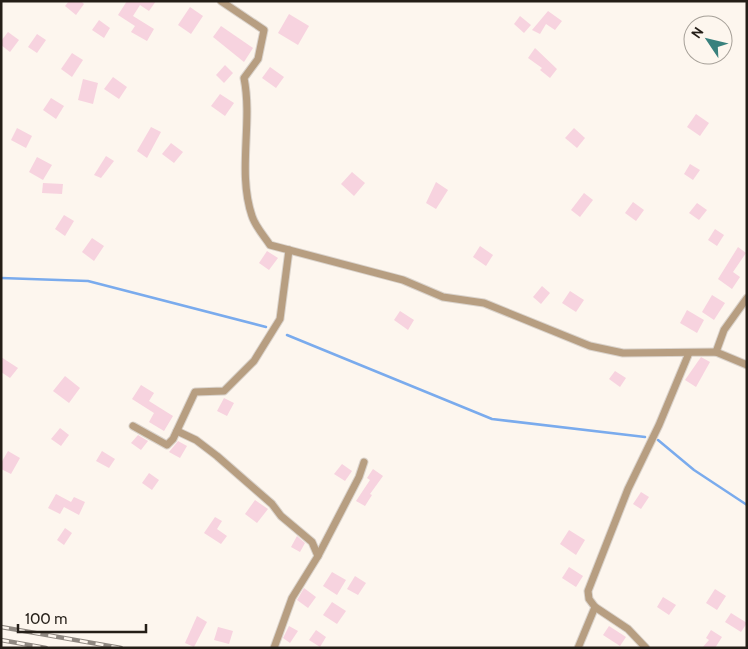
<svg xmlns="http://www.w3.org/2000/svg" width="748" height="649" font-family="Cabin,sans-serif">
	<rect width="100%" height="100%" fill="#fdf6ee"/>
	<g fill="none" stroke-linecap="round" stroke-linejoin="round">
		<g stroke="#7aabed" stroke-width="2.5">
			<path d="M1,278L88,281L266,327"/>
			<path d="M287,335L492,419L645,437"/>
			<path d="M658,440L694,470L747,505"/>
		</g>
	</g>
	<g fill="#f7d3df">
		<path d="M69,1H81L84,4L76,15L65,6Z"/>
		<path d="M127,1H156L149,11L140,5L133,16L154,29L147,41L131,32L135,26L118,15Z"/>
		<path d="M190,7L203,16L191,34L178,25Z"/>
		<path d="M548,11L562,21L555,30L546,24L540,34L532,30Z"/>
		<path d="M289,14L309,26L298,45L278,33Z"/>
		<path d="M520,16L531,25L524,33L514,24Z"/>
		<path d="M99,20L110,28L104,38L92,30Z"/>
		<path d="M221,26L253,48L244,62L213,37Z"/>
		<path d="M8,32L19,40L10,52L1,45V41Z"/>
		<path d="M37,34L46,40L37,53L28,47Z"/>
		<path d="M535,48L557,69L550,78L540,70L542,68L528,58Z"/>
		<path d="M72,53L83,60L72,77L61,69Z"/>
		<path d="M225,65L233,73L224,83L216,75Z"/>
		<path d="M270,67L284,77L276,88L262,78Z"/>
		<path d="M113,77L127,87L119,99L104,89Z"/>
		<path d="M83,79L98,83L93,104L78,100Z"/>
		<path d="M220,94L234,103L225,116L211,106Z"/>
		<path d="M51,98L64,106L56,119L43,110Z"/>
		<path d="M696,114L709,123L700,136L687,127Z"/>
		<path d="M151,127L161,132L147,158L137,151Z"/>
		<path d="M17,128L32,136L26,148L11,140Z"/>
		<path d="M574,128L585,138L577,148L565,138Z"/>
		<path d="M171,143L183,152L174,163L162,154Z"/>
		<path d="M106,156L114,161L101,178L94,175Z"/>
		<path d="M37,157L52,165L43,180L29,172Z"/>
		<path d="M690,164L700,170L693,180L684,174Z"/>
		<path d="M352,172L365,183L354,196L341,184Z"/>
		<path d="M436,182L448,190L436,209L426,203Z"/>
		<path d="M43,183L63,184L62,194L42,193Z"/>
		<path d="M584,193L593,200L580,217L571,210Z"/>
		<path d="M633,202L644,210L636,221L625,213Z"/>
		<path d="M697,203L707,210L699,220L689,213Z"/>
		<path d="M64,215L74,221L65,236L55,229Z"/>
		<path d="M715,229L724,235L717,246L708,240Z"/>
		<path d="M92,238L104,246L94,261L82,252Z"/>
		<path d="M480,246L493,255L486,266L473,257Z"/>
		<path d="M738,247L746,253L733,272L740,277L732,289L718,279Z"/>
		<path d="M267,251L278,258L269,270L259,263Z"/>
		<path d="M542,286L550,293L541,304L533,297Z"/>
		<path d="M570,291L584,300L576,312L562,303Z"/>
		<path d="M712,295L725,303L714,320L702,312Z"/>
		<path d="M687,310L704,320L697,333L680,323Z"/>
		<path d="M400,311L414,320L408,330L394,320Z"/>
		<path d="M1,357L18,368L10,378L1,372Z"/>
		<path d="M701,357L710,362L696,387L685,380Z"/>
		<path d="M615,371L626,378L620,387L609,379Z"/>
		<path d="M65,376L80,388L69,403L53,391Z"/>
		<path d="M141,385L154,393L149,401L173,416L164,431L149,422L154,413L132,399Z"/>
		<path d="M224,398L234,403L227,416L217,411Z"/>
		<path d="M60,428L69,435L61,446L51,439Z"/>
		<path d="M138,435L148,441L141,450L131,443Z"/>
		<path d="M178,441L187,446L180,458L169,452Z"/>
		<path d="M8,451L20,458L11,474L1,469V463Z"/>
		<path d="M102,451L115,459L109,468L96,461Z"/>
		<path d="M342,464L352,471L345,481L334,474Z"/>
		<path d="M373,469L383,476L370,494L372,495L365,506L356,501L370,480L367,478Z"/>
		<path d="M149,473L159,480L152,490L142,483Z"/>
		<path d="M641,492L649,497L641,509L633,504Z"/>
		<path d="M56,494L71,502L74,497L85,502L79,515L64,507L60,514L48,508Z"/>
		<path d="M255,500L268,509L257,523L245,514Z"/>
		<path d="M215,517L222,521L217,529L227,536L221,544L204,533Z"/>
		<path d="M65,528L72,533L64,545L57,540Z"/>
		<path d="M569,530L585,540L576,555L560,544Z"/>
		<path d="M297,536L305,543L300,552L291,547Z"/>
		<path d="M569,567L583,576L576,587L562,578Z"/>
		<path d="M332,572L346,580L337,595L323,586Z"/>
		<path d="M355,576L366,583L358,595L347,589Z"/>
		<path d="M304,588L316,597L308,608L297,600Z"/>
		<path d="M715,589L726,596L717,610L706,603Z"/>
		<path d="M663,597L676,605L669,615L657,607Z"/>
		<path d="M332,602L346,611L337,624L323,615Z"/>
		<path d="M731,613L747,623L741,632L725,622Z"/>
		<path d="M197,616L207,622L194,647L185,643Z"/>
		<path d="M289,626L298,631L290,643L283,638Z"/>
		<path d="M609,626L626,637L620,646L603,635Z"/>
		<path d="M218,627L233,631L229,644L214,640Z"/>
		<path d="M316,630L326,637L320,647L309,640Z"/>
		<path d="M711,630L722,637L715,648H702L709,640L706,638Z"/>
	</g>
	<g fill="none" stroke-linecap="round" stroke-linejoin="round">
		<g stroke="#dad3cc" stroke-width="9">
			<g id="street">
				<path d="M221,1L264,30L258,59L244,78C253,123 237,172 252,216C255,226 264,236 270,245L403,280L443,297L484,303L590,346L623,353L716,352L747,365"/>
				<path d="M716,352L724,330L747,298"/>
				<path d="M133,426L167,445L173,439L195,392L224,391L254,361L280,319L289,250"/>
				<path d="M177,431L196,440L217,456L272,504L281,516L312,542L318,556L292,598L274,648"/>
				<path d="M318,556L359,477L364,462"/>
				<path d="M578,648L595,607"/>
				<path d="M646,648L628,629L595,607L589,599L588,591L628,489L659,425L689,353"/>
			</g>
		</g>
		<use href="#street" stroke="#b79e81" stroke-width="7"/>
		<g stroke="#8f8881" stroke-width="4.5">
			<g id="rail">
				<path d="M1,627L121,648"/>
				<path d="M1,640L46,648"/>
			</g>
		</g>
		<use href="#rail" stroke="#fdf6ee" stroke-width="2.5" stroke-dasharray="8" stroke-linecap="butt"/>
	</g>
	<rect width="748" height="649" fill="none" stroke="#241e17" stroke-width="5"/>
	<g transform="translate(708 40) rotate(305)"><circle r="24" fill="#fdf6ee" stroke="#a6a098"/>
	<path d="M0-4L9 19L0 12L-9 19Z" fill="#39817d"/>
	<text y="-8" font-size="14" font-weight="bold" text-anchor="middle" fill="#241e17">N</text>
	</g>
	<path d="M18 624v8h128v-8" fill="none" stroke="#241e17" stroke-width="2.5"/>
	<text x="25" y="624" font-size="15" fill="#241e17" stroke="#fdf6ee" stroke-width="4" paint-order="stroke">100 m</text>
</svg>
